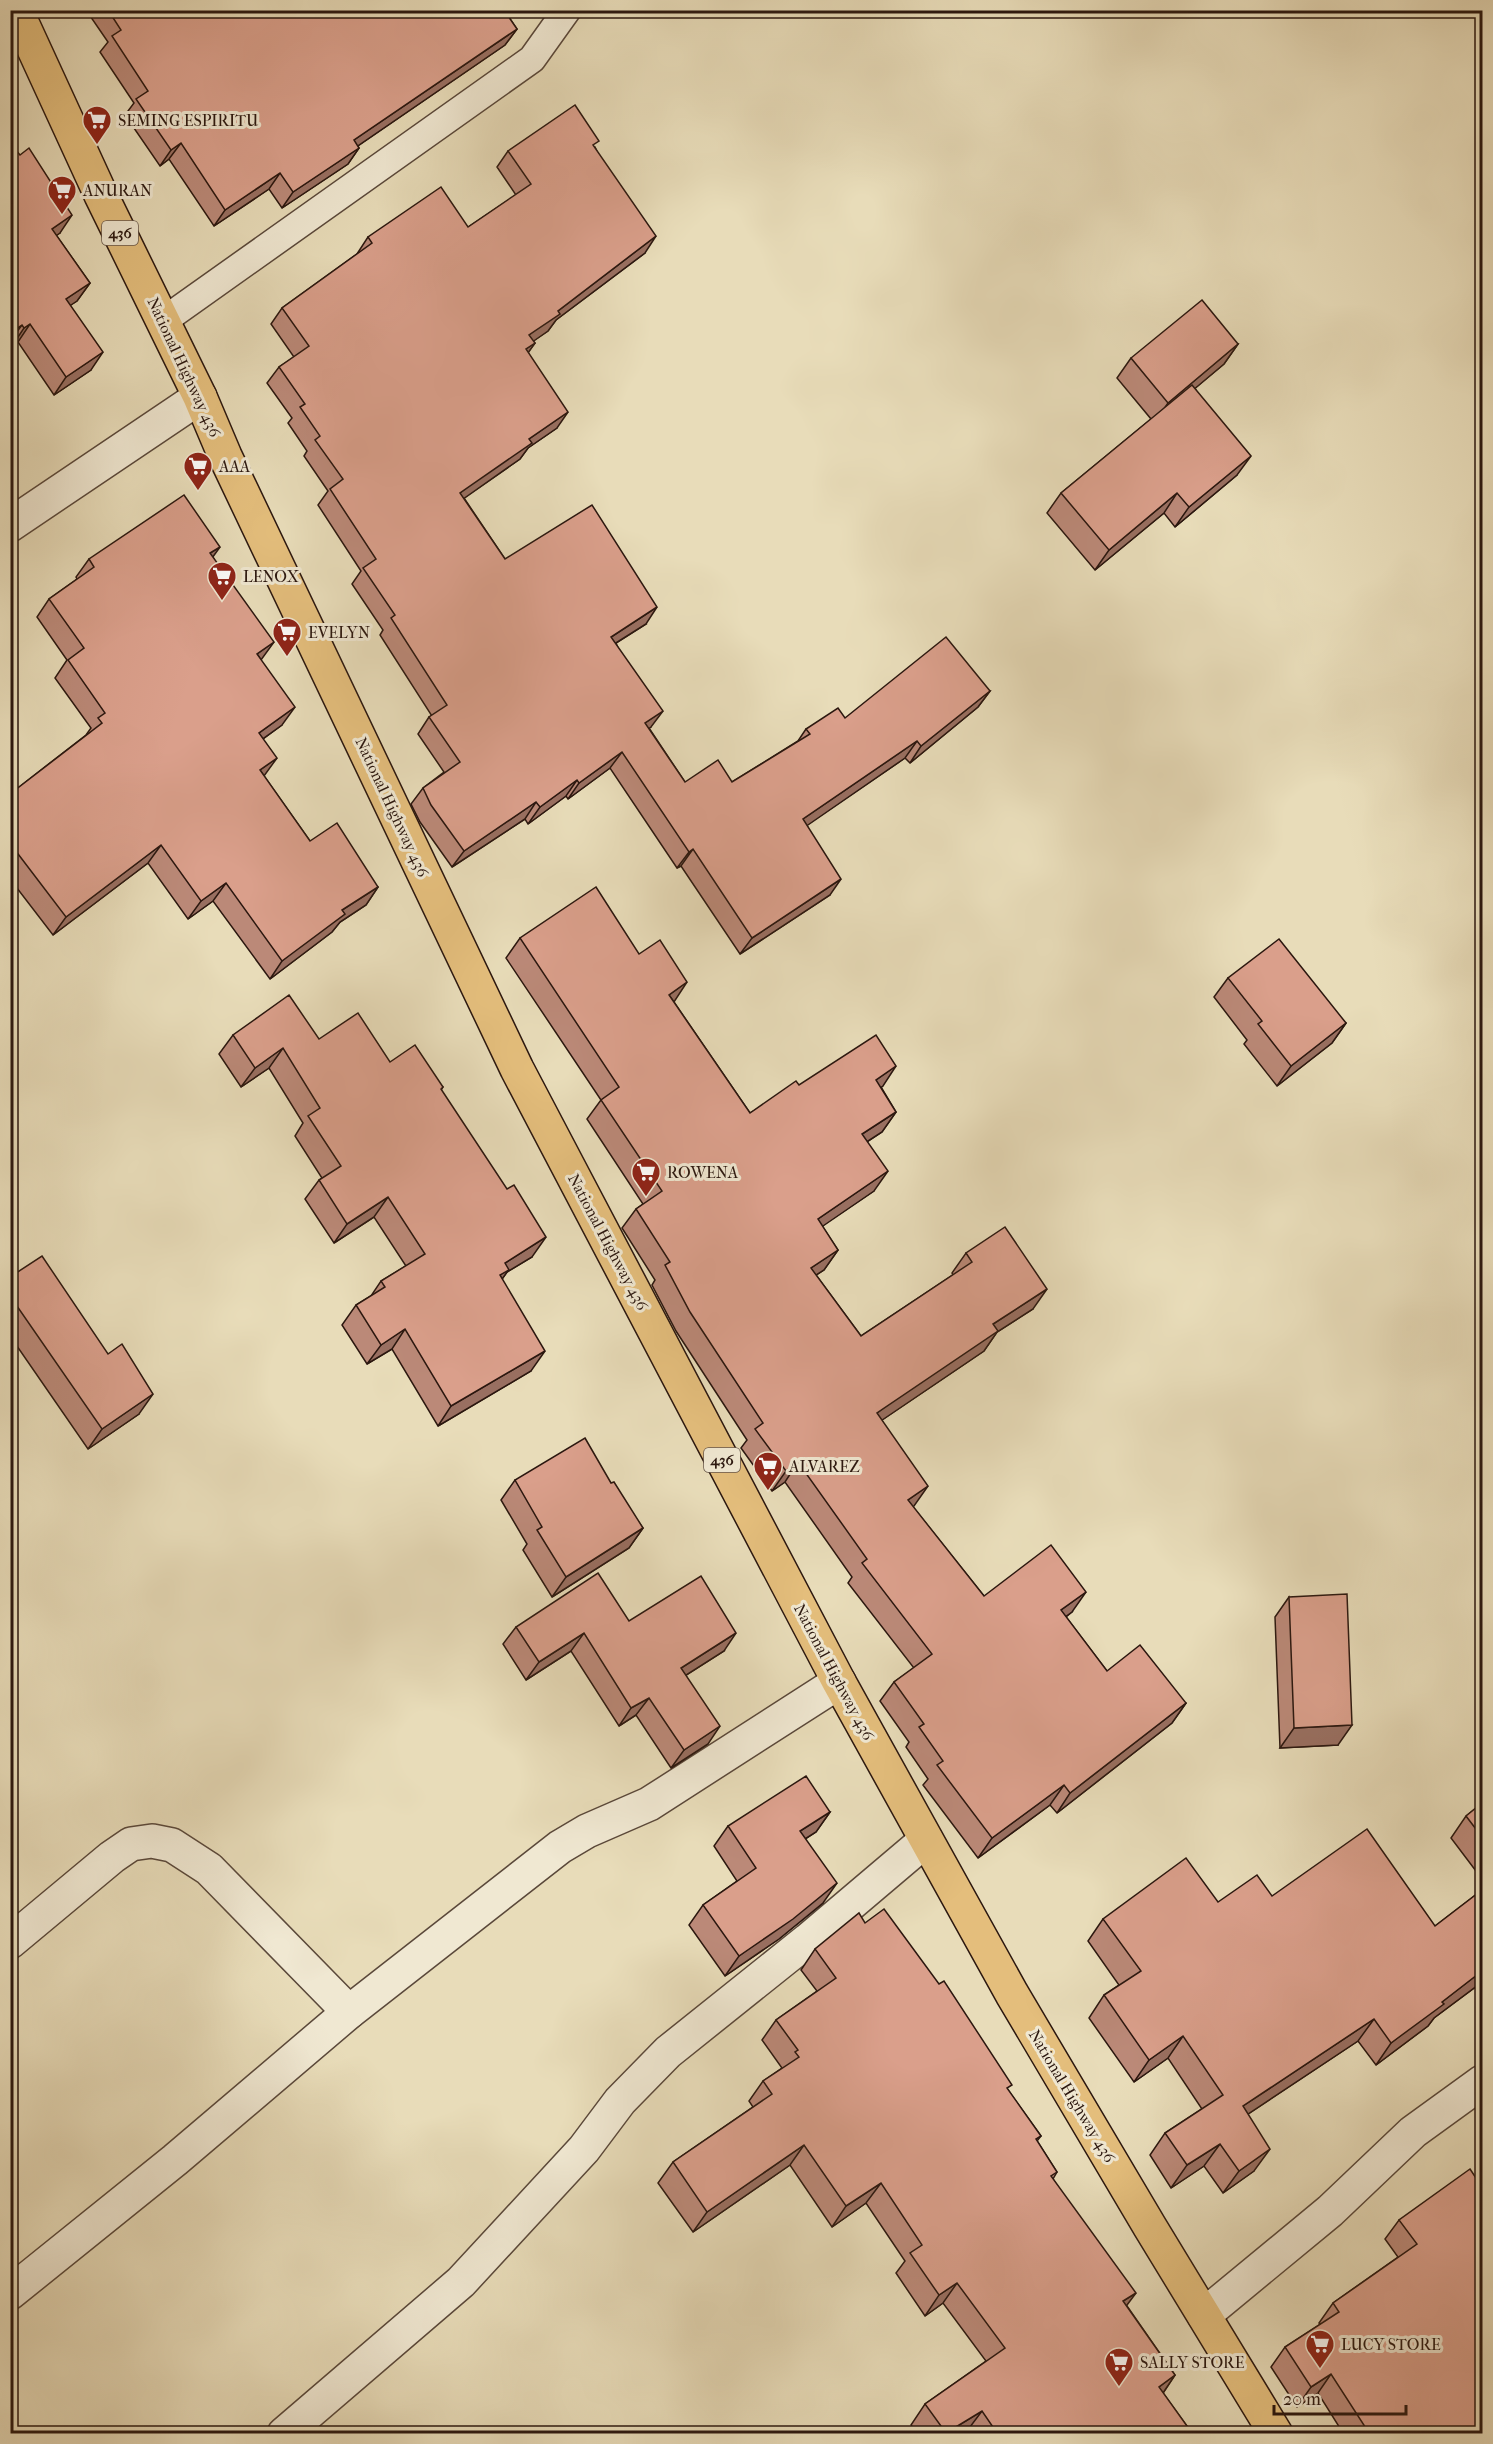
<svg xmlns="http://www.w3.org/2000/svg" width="1493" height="2444" font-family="'IM FELL French Canon',serif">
	<rect width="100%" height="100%" fill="#e8dcb9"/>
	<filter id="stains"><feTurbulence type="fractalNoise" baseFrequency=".00333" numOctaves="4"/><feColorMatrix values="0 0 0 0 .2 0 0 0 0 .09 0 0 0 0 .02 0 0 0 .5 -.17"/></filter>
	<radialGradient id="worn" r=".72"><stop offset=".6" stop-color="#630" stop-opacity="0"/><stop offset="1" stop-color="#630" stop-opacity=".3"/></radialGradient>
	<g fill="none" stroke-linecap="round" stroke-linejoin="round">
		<g stroke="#5a483a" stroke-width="30">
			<path id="lane" d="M163,321L532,59L567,10"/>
		</g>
		<g stroke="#5a483a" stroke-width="36">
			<g id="street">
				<path d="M10,525L200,397"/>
				<path d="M10,1942L112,1857L131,1844L152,1841L172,1845L209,1869L349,2012"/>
				<path d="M10,2293L175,2160L349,2012L560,1847L587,1831L649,1804L839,1682"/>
				<path d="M1204,2315L1330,2211L1413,2132L1482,2082"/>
				<path d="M284,2434L461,2282L584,2149L620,2101L668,2052L808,1940L926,1840"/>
			</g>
		</g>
		<g stroke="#2b170f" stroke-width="36">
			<path id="primary" d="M16,10L101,195L200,397L225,456L517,1069L839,1682L1012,1994L1150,2227L1276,2434"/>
		</g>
		<use href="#lane" stroke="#f0e8d2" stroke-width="27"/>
		<use href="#street" stroke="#f0e8d2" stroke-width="33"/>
		<use href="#primary" stroke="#e4be7c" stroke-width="33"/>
	</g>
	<g fill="#bb8978" stroke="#2b170f" stroke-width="1.5">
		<path d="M86,10H504L517,29L505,45L358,146L359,148L348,164L282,208L269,189L214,226L169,159L160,166L125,115L134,103L100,52L108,42Z"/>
		<path d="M10,143L60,233L56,235L90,283L77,301L70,305L91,370L54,395L18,342L12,346L10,345Z"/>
		<path d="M595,147L645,253L556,320L548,331L533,341L535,343L528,352L557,428L528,448L520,459L464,498L505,559L646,624L616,643L651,727L649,728L685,782H732L798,741L806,729L845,718L990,691L978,707L910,763L905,758L807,825L830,895L740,954L681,866L677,868L610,768L568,799L566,796L528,824L525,819L452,867L420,822L411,804L423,788L444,772L418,734L429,717L432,716L380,635L383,630L352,584L361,571L318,505L328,491L304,456L307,451L288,423L292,418L267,383L279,367L294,357L271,324L282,308L357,254L368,237L468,227L516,195L497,167L508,151Z"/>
		<path d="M1238,344L1224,364L1195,388L1237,475L1175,527L1164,513L1095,570L1047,513L1061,493L1151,419L1117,378L1131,358Z"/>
		<path d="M213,557L261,660L282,725L263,739L264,776L310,841L378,887L366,905L340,922L332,932L270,979L213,901L188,919L148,863L53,935L10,879V794L86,735L91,728L55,678L67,660L37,617L49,599L77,579L76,577L89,559Z"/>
		<path d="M520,938L639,954L674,1002L750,1113L799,1085L883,1086L881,1087L896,1112L882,1132L867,1142L874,1191L822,1226L838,1250L824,1270L816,1275L861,1336L953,1275L952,1273L966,1253L1033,1309L997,1332L984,1351L882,1420L913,1507L984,1596L1072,1612L1066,1617L1107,1671L1186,1703L1172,1723L1057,1813L1050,1805L978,1858L923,1785L928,1779L906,1747L909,1742L880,1701L894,1682L914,1668L848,1583L852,1577L785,1482L772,1491L741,1448L747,1440L676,1331L652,1285L655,1280L622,1228L636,1209L643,1204L587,1119L601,1100L506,958Z"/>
		<path d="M1228,978L1346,1023L1332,1043L1277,1086L1244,1044L1247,1040L1214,997Z"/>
		<path d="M233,1035L319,1039L390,1062L443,1087L441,1090L532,1257L507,1272L502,1279L531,1371L438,1426L392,1349L367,1364L342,1325L356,1305L371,1296L381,1281L406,1266L374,1217L334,1243L305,1199L319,1180L322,1178L295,1136L303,1123L269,1068L241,1087L219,1054Z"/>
		<path d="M10,1277L108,1354L139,1414L88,1449L10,1336Z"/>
		<path d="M515,1480L611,1483L643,1528L629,1548L552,1597L523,1550L527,1544L501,1500Z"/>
		<path d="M1289,1597L1338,1745L1280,1748L1275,1617Z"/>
		<path d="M629,1621L724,1651L686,1675L708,1744L671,1768L636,1715L619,1726L571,1651L526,1680L503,1644L516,1627Z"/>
		<path d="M1482,1803V1879L1451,1838L1466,1816Z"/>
		<path d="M830,1812L816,1832L805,1839L823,1903L779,1939L725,1976L689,1925L703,1905L737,1881L714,1846L728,1826Z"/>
		<path d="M1482,1890V1982L1434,2018L1428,2026L1376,2065L1358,2041L1248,2114L1254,2171L1223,2193L1204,2166L1171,2188L1150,2155L1165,2133L1202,2109L1168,2058L1134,2082L1089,2018L1104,1995L1119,1985L1088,1941L1103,1919L1218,1902L1272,1896L1435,1926Z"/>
		<path d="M865,1923L1008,2090L1041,2136L1037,2141L1057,2172L1053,2179L1127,2306L1175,2375L1163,2393L1192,2433H969L967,2431L964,2433H917L911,2425L925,2404L986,2361L943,2303L925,2316L896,2273L905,2261L866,2203L832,2227L790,2165L693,2232L658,2183L673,2162L753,2107L749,2101L763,2081L782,2068L762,2040L776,2020L817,1991L801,1970L815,1949Z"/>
		<path d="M1482,2187V2433H1343L1318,2393L1297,2407L1271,2367L1285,2347L1321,2324L1319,2323L1333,2303L1398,2257L1385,2239L1399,2220Z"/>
	</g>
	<g fill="#996f61" stroke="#2b170f" stroke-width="1.5">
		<path d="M517,29L505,45L343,156L354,140Z"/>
		<path d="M181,143L169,159L160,166L171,150Z"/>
		<path d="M359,148L348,164L282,208L293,192Z"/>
		<path d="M280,173L269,189L214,226L225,210Z"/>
		<path d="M72,215L60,233L40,247L52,229Z"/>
		<path d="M656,236L645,253L556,320L548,331L518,352L529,335L558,311Z"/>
		<path d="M90,283L77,301L53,317L66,299Z"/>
		<path d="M30,324L18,342L12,346L24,328Z"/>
		<path d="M22,325L10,341V333Z"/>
		<path d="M535,343L523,360L526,349Z"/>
		<path d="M1238,344L1224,364L1154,423L1168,403Z"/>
		<path d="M103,352L91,370L54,395L66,377Z"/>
		<path d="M568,412L557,428L528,448L520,459L449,509L460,493L529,439Z"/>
		<path d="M1251,456L1237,475L1175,527L1189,507Z"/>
		<path d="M1177,493L1164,513L1095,570L1109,550Z"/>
		<path d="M220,547L207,565L210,553Z"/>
		<path d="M657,607L646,624L600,653L611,637Z"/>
		<path d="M274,642L261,660L257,654Z"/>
		<path d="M990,691L978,707L910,763L921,746Z"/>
		<path d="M295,707L282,725L246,751L259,733Z"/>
		<path d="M663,711L651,727L634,739L645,723Z"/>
		<path d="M917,741L905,758L792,836L803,819Z"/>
		<path d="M622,752L610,768L568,799L579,783Z"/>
		<path d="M277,758L264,776L260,770Z"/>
		<path d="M577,780L566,796L528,824L540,807Z"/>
		<path d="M536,802L525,819L452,867L464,851Z"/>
		<path d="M161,845L148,863L53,935L66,917Z"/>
		<path d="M693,849L681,866L677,868L689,852Z"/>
		<path d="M841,879L830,895L740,954L752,938Z"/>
		<path d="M226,883L213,901L188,919L201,901Z"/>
		<path d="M378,887L366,905L340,922L332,932L270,979L282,961L342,910Z"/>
		<path d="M687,982L674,1002L669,995Z"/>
		<path d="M1346,1023L1332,1043L1277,1086L1291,1066Z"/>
		<path d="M283,1048L269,1068L241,1087L255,1068Z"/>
		<path d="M896,1066L883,1086L862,1100L876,1080Z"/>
		<path d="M896,1112L882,1132L848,1154L862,1134Z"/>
		<path d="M888,1171L874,1191L804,1239L818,1219Z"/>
		<path d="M388,1197L374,1217L334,1243L347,1224Z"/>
		<path d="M546,1237L532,1257L507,1272L495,1289L505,1263Z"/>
		<path d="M838,1250L824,1270L797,1287L811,1268Z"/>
		<path d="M1047,1289L1033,1309L997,1332L984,1351L863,1433L877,1413L993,1324Z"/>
		<path d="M405,1329L392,1349L367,1364L381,1345Z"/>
		<path d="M545,1351L531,1371L438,1426L451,1406Z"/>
		<path d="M153,1394L139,1414L88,1449L102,1429Z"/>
		<path d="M798,1462L785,1482L772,1491L786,1471Z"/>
		<path d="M928,1486L914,1506L895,1520L908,1500Z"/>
		<path d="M643,1528L629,1548L552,1597L566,1577Z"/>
		<path d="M1086,1592L1072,1612L1047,1630L1061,1610Z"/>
		<path d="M584,1633L571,1651L526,1680L539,1662Z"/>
		<path d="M736,1633L724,1651L669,1686L681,1668Z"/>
		<path d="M649,1698L636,1715L619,1726L631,1708Z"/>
		<path d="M1186,1703L1172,1723L1057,1813L1070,1793Z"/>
		<path d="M1352,1725L1338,1745L1280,1748L1294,1728Z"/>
		<path d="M720,1726L708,1744L671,1768L684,1750Z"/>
		<path d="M1064,1785L1050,1805L978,1858L992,1838Z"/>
		<path d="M830,1812L816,1832L786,1851L800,1831Z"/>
		<path d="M837,1883L823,1903L779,1939L725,1976L739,1956Z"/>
		<path d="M1482,1971V1982L1434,2018L1428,2026L1376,2065L1391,2043L1442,2002Z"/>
		<path d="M1374,2019L1358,2041L1227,2128L1243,2106Z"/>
		<path d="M1183,2036L1168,2058L1134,2082L1149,2060Z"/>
		<path d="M1220,2144L1204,2166L1171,2188L1187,2165Z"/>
		<path d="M804,2145L790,2165L693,2232L707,2212Z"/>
		<path d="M1270,2149L1254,2171L1223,2193L1239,2171Z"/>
		<path d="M881,2183L866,2203L832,2227L846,2206Z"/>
		<path d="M957,2283L943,2303L925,2316L939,2295Z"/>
		<path d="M1136,2293L1121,2313L1123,2301Z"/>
		<path d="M1331,2374L1318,2393L1297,2407L1311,2387Z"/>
		<path d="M1175,2375L1161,2396L1159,2387Z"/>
		<path d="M982,2411L967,2431L964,2433H946Z"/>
	</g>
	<g fill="#da9f8b" stroke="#2b170f" stroke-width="1.5">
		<path d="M108,10H504L517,29L354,140L359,148L293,192L280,173L225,210L181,143L171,150L136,99L148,91L112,36L121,30Z"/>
		<path d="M575,105L599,141L593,145L656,236L558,311L560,314L529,335L535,343L526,349L568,412L529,439L532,443L460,493L505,559L592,505L657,607L611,637L663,711L645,723L685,782L718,760L732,782L810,734L806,729L838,708L845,718L946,637L990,691L921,746L917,741L803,819L841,879L752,938L693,849L689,852L622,752L579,783L577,780L540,807L536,802L464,851L431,805L423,788L460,762L429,717L447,705L391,618L395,615L363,568L376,559L330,489L343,479L315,440L320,436L300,407L305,404L279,367L309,346L282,308L372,243L368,237L441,187L468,227L531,184L508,151Z"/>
		<path d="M10,143L20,155L29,148L72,215L52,229L90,283L66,299L103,352L66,377L30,324L24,328L22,325L10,333Z"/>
		<path d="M1202,300L1238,344L1168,403L1131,358Z"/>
		<path d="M1192,385L1251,456L1189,507L1177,493L1109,550L1061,493Z"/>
		<path d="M184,495L220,547L210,553L274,642L257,654L295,707L259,733L277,758L260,770L310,841L337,823L378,887L342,910L345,914L282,961L226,883L201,901L161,845L66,917L12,846L10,847V794L102,723L98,718L105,713L68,660L84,648L49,599L94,567L89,559Z"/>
		<path d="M596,887L639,954L660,940L687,982L669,995L750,1113L796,1081L799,1085L876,1035L896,1066L876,1080L896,1112L862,1134L888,1171L818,1219L838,1250L811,1268L861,1336L972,1262L966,1253L1005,1227L1047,1289L993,1324L998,1331L877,1413L928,1486L908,1500L984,1596L1051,1545L1086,1592L1061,1610L1107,1671L1140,1645L1186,1703L1070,1793L1064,1785L992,1838L937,1765L943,1761L919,1727L924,1724L894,1682L932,1654L862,1563L867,1559L798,1462L786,1471L755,1429L763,1423L690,1312L665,1265L670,1262L636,1209L662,1191L601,1100L619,1087L520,938Z"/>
		<path d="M1279,939L1346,1023L1291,1066L1258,1024L1262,1021L1228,978Z"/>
		<path d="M289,995L319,1039L358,1013L390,1062L415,1045L443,1087L441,1089L507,1189L514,1185L546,1237L505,1263L509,1270L500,1275L545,1351L451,1406L405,1329L381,1345L356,1305L385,1287L381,1281L425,1254L388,1197L347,1224L319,1180L341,1166L308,1116L320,1108L283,1048L255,1068L233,1035Z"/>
		<path d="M42,1256L108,1354L122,1344L153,1394L102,1429L10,1296V1277Z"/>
		<path d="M585,1438L611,1483L614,1482L643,1528L566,1577L537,1530L542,1527L515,1480Z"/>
		<path d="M598,1573L629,1621L701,1576L736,1633L681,1668L720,1726L684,1750L649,1698L631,1708L584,1633L539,1662L516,1627Z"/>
		<path d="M1347,1594L1352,1725L1294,1728L1289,1597Z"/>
		<path d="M806,1776L830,1812L800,1831L837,1883L793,1919L739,1956L703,1905L756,1868L728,1826Z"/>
		<path d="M1482,1803V1837L1466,1816Z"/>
		<path d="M1367,1829L1435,1926L1482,1890V1971L1442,2002L1444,2004L1391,2043L1374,2019L1243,2106L1270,2149L1239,2171L1220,2144L1187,2165L1165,2133L1223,2095L1183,2036L1149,2060L1104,1995L1141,1971L1103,1919L1186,1858L1218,1902L1257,1875L1272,1896Z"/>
		<path d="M884,1909L939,1984L944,1981L1012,2085L1007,2088L1041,2136L1036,2139L1057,2172L1051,2176L1136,2293L1123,2301L1175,2375L1159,2387L1192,2433H997L982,2411L946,2433L925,2404L1005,2348L957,2283L939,2295L910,2253L922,2245L881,2183L846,2206L804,2145L707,2212L673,2162L772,2094L763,2081L799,2057L795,2052L798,2050L776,2020L836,1978L815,1949L859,1913L865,1923Z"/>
		<path d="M1470,2169L1482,2187V2433H1369L1331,2374L1311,2387L1285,2347L1339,2312L1333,2303L1417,2244L1399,2220Z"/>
	</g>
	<defs>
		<g id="supermarket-pin" transform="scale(1.5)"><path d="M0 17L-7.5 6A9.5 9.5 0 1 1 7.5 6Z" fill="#8f2418" stroke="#f0e8d2"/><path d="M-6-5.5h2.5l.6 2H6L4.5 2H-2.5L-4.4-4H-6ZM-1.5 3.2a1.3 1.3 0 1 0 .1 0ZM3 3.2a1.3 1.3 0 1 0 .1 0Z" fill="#fff"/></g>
	</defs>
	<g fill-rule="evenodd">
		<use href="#supermarket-pin" x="97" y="120"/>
		<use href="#supermarket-pin" x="62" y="190"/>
		<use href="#supermarket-pin" x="198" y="466"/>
		<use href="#supermarket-pin" x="222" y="576"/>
		<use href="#supermarket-pin" x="287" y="632"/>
		<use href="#supermarket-pin" x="646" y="1172"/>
		<use href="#supermarket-pin" x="768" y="1466"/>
		<use href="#supermarket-pin" x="1320" y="2344"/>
		<use href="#supermarket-pin" x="1119" y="2362"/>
	</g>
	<g text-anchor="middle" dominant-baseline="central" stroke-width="6" stroke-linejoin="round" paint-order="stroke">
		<g fill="#f0e8d2" stroke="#66564a" stroke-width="1.5">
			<rect x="102" y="221" width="36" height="24" rx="4.5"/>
			<rect x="704" y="1448" width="36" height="24" rx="4.5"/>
		</g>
		<g font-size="15" font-weight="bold" fill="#2b170f">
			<text x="120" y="233">436</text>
			<text x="722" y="1460">436</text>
		</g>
		<g font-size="16" fill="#2b170f" stroke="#f0e8d2" text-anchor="start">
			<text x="118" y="120">SEMING ESPIRITU</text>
			<text x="83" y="190">ANURAN</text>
			<text x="219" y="466">AAA</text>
			<text x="243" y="576">LENOX</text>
			<text x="308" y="632">EVELYN</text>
			<text x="667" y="1172">ROWENA</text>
			<text x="789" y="1466">ALVAREZ</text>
			<text x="1341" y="2344">LUCY STORE</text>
			<text x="1140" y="2362">SALLY STORE</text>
		</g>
		<g font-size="16" fill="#2b170f" stroke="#f0e8d2">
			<text transform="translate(184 367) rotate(65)">National Highway 436</text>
			<text transform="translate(392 807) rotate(65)">National Highway 436</text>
			<text transform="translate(608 1242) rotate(62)">National Highway 436</text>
			<text transform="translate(834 1672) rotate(62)">National Highway 436</text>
			<text transform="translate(1072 2096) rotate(59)">National Highway 436</text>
		</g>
	</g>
	<rect width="1493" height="2444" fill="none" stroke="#e8dcb9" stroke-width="36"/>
	<rect x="12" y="12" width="1469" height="2420" fill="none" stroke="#2b170f" stroke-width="3"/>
	<rect x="18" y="18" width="1457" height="2408" fill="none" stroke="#2b170f" stroke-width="1.5"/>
	<path d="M1274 2405v9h132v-9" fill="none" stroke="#2b170f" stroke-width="3"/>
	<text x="1283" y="2405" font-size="18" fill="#2b170f" stroke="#f0e8d2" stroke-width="4.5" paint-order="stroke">20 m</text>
	<rect width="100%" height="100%" filter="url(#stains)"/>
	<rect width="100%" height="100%" fill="url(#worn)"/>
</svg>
